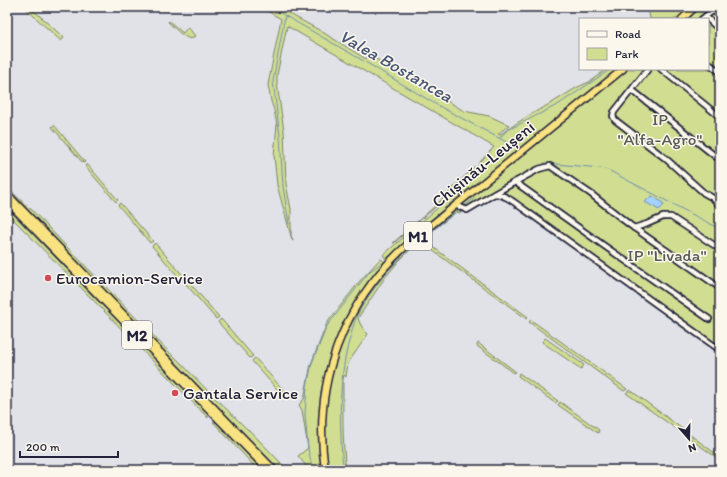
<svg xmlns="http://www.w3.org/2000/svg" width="727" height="477" font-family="Itim,sans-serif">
	<rect width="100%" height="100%" fill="#e0e2e8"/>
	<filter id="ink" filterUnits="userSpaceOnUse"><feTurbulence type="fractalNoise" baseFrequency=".025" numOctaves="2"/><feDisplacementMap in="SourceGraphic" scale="8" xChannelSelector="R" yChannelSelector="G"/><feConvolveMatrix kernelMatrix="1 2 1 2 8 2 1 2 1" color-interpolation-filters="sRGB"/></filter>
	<g filter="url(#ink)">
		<g fill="#d1de91" stroke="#7a8066">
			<path d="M24,7H30L64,38L61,41Z"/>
			<path d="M260,7H277L319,30L366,59L369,55L390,67L464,111L489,116L509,125L498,134L500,135L505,131L528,116L555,101L576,88L589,82L607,69H618L467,192L445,208L411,237L386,259L383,255L441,205L479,170C480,167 480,166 478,164L494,147L287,26L277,75V84L284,131L286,184L291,209V236L293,241L291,236L277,185L274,155L277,125L274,110L271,101L268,85L281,19Z"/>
			<path d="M648,7H690L678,19H650Z"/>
			<path d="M701,7H720V353L506,200L497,196L494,197L469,207L465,208L462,205L468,198L627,69H708V19H689Z"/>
			<path d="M169,21L183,33L188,27L195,36L191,39C182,37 175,28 168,22Z"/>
			<path d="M54,125L85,162L83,163L52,127Z"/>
			<path d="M87,164L118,200L116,202L85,166Z"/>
			<path d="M475,166L476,169L439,204L394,243H393L435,206Z"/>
			<path d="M7,187L30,209H31L66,246L173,356H174L176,358L210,393L247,429L249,430L285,467L287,465L291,470H279L7,190Z"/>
			<path d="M120,203L153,241L150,243L118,205Z"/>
			<path d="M7,208L207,412L208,415V418L103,310L7,213Z"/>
			<path d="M459,208L461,210V213L456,212L422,239L528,317L527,319L418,240L453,211Z"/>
			<path d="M415,242L417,243L398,262L384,279L358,318C360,325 363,329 368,334L348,363L346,377L344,375L343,379C343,409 342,440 346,470H329C316,399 338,326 385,272C394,261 405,252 415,242Z"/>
			<path d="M155,243L185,278L182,281L152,246Z"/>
			<path d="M380,259H381L385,262L384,263C346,310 321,360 319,421C319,437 320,454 322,470H308L307,467L298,456L308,448L302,410L299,405L304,399L311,364L327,323L359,282Z"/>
			<path d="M188,281L219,317L216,319L185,283Z"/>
			<path d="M221,319L253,356L250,358L218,322Z"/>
			<path d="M531,320L627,389L624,391L529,322Z"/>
			<path d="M545,338L584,365L581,369L542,342Z"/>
			<path d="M478,343L516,372L514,373L477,346Z"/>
			<path d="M255,358L287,394L284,397L252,361Z"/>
			<path d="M519,373L558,401L555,403L518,376Z"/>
			<path d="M630,390L720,457V460L626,393Z"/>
			<path d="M560,402L599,430L598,433L558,405Z"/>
			<path d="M213,422L220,423L264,470H258Z"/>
		</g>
		<path fill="#a4d1ff" stroke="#708bb1" d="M652,196L662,202L664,205L659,210L645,202L649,198Z"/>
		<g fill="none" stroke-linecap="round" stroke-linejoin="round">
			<g stroke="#708bb1" stroke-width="1">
				<path d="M270,7L362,60L437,105L510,144"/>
				<path d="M285,16L273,81L280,136L283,187L289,224"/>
				<path d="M500,138L506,131L559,104L611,69"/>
				<path d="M544,163L601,168L608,170L720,229"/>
				<path d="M464,206L475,198"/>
				<path d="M420,240L459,210"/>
				<path d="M313,470L308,449L305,413L307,387L312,363L327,326L369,272L381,263"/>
				<path d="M344,470C342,459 341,448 341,437C339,402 341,367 351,334C353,328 354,322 357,316C371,288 393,264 416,243"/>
			</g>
			<g stroke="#22223b" stroke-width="8">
				<g id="minor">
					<path d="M702,19L711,12L720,10"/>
					<path d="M708,19L720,30"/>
					<path d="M708,63L720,72"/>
					<path d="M648,69L614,112L613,116L615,120L665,158L704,193L713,198L720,206"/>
					<path d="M661,69L720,117"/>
					<path d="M632,90L720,160"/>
					<path d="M515,182L539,169L550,166L591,194L630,225L720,288"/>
					<path d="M494,194L515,182L603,245L709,319"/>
					<path d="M455,205L467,210L494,194C506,194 516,204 525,210L720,350"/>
					<path d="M634,228L647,224L663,217H671L720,249"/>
				</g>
			</g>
			<g stroke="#22223b" stroke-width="9">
				<g id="highway">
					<path d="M682,19L695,7"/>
					<path d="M7,194L274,470"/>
					<path d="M7,201L268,470"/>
					<path d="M325,470C312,383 343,302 408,244L623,69"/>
				</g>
			</g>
			<use href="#minor" stroke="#fbf7ec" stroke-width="4.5"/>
			<use href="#highway" stroke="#f8e281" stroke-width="6"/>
		</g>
	</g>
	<g fill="#d1495b" stroke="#fbf7ec" stroke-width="1.5">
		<circle cx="48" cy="278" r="4"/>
		<circle cx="175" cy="393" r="4"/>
	</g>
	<g text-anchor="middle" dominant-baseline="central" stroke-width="3" stroke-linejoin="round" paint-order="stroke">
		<g fill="#fbf7ec" stroke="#636270" stroke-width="1">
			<rect x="404" y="222" width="28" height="28" rx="3"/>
			<rect x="122" y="321" width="30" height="28" rx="3"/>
		</g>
		<g font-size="16" font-weight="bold" fill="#22223b">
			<text x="418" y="236">M1</text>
			<text x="137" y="335">M2</text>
		</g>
		<g font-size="17" fill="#575a55" stroke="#fbf7ec">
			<text x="660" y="119">IP<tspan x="660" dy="20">"Alfa-Agro"</tspan></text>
			<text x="667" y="255">IP "Livada"</text>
		</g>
		<g font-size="17" fill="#22223b" stroke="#fbf7ec">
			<text transform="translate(483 164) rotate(-39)">Chișinău-Leușeni</text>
		</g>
		<g font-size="17" fill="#22223b" stroke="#fbf7ec" text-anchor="start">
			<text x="56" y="278">Eurocamion-Service</text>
			<text x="183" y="393">Gantala Service</text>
		</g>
		<g font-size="18" font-style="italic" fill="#495776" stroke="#fbf7ec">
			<text transform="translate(396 66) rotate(30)">Valea Bostancea</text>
		</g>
	</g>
	<rect width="727" height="477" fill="none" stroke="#fbf7ec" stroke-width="24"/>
	<rect x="12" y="12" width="703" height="453" fill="none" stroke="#22223b" stroke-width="1.5" filter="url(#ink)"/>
	<rect x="579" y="18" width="130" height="52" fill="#fbf7ec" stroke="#a4a2a5"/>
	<rect x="587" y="31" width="20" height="6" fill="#fbf7ec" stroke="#a4a2a5"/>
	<text x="615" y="38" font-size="12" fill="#22223b">Road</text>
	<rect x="587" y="48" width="20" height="12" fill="#d1de91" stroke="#a4a2a5"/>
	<text x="615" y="58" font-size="12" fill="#22223b">Park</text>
	<g transform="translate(689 439) rotate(160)" stroke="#fbf7ec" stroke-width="3" paint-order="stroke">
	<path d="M0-3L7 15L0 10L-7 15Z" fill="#22223b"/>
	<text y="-6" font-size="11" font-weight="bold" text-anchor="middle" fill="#22223b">N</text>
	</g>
	<path d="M20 451v6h98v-6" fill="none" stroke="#22223b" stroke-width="2"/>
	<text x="26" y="451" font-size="12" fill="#22223b" stroke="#fbf7ec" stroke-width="3" paint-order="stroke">200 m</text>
</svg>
